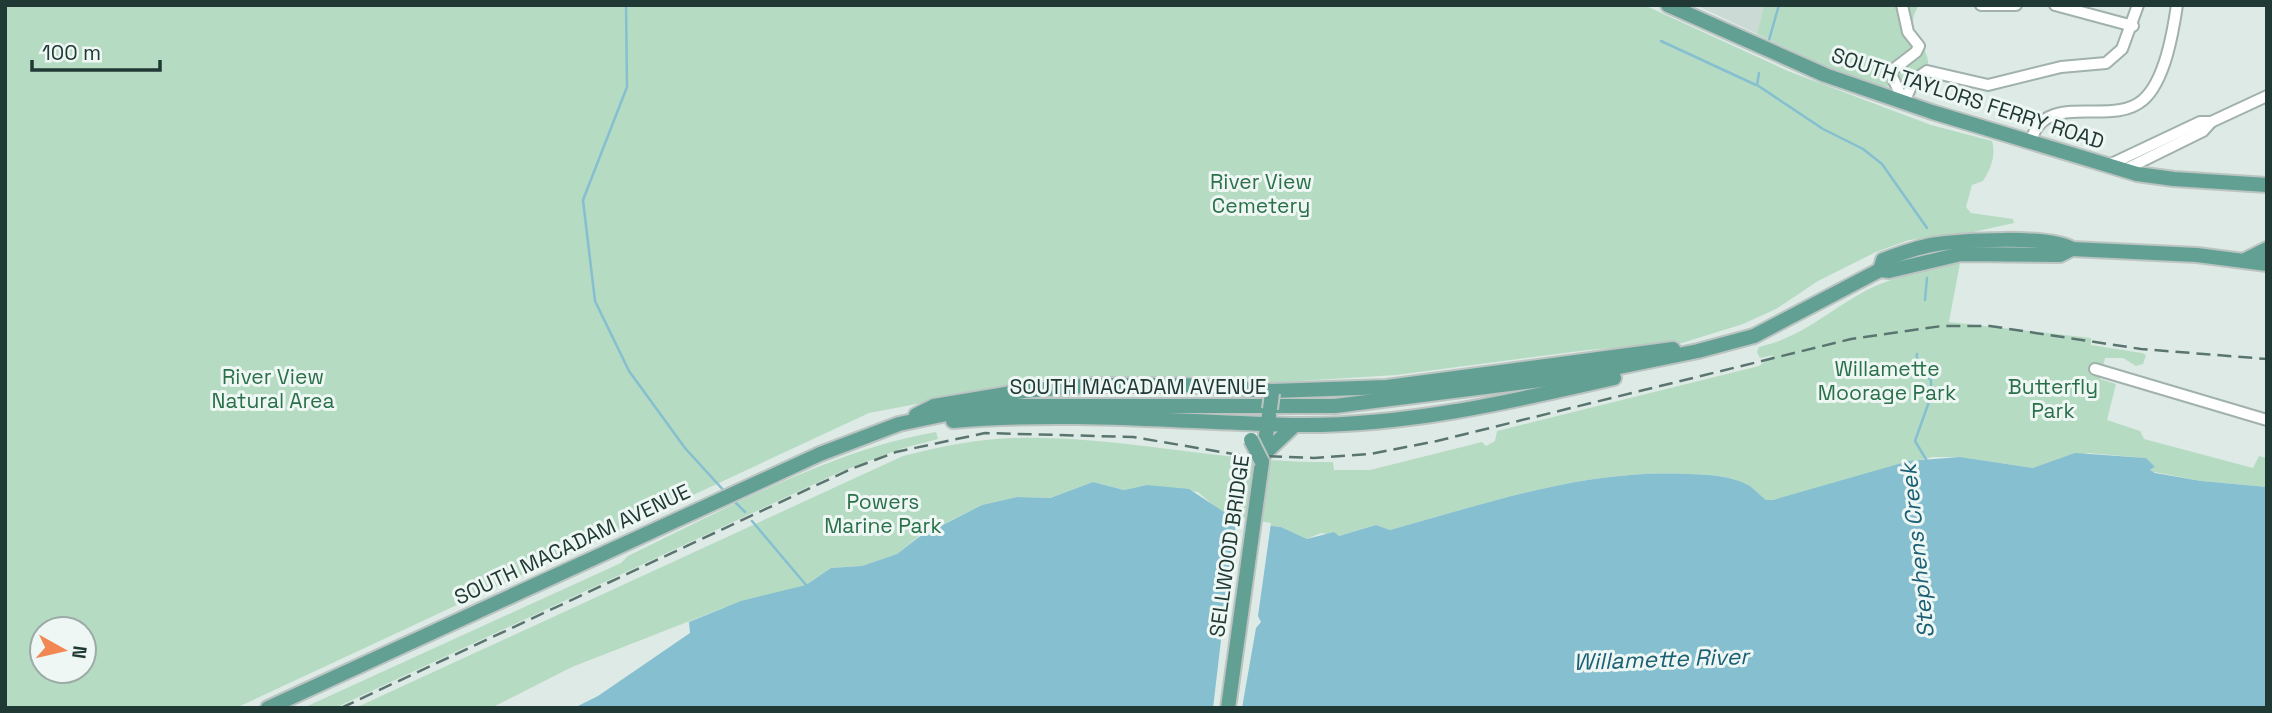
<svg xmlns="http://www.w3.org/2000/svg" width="2272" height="713" font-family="'Space Grotesk',sans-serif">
	<rect width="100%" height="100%" fill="#deeae5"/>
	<path fill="#ccdad5" d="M1696,5H1764L1757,34Z"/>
	<g fill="#b6dbc3" fill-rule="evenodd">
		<path d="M5,5H1644L1788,71L1931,125L1992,141C1996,156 1991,168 1983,181L1972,185L1966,207L1971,213L2013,219L2014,223L1964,234L1909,240L1876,252L1818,281L1776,309L1743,324L1682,343L1588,350L1396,375L1284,382L1255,383L1210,376L1073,378L1032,382L869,413L236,708H5ZM42,629H84V671H42Z"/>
		<path d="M1764,5H1919C1901,33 1931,45 1928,67C1917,75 1907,83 1895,86C1873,91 1781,45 1757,34Z"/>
		<path d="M1960,263L1949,322L2091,338V345L2142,353L2146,355L2143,364L2136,366L2123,358H2105L2100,379L2116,384L2107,420L2140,431L2144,439L2253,468L2259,456L2267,458V487L2201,481L2149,471L2154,468L2146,458L2088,453L2033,468L1960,457H1932L1773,500H1766C1761,496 1755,490 1750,486C1731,475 1709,475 1687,474C1584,469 1488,503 1390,530L1376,525L1339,536L1321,533L1307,539L1281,527L1240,522L1222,513L1198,492L1147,485L1124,490L1093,482L1049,498L1017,497L982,505L919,536L897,554L862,566L831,568L806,585L723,608L572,667L491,708H355L903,456C939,447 976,439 1013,438C1121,435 1226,464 1333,462L1334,470H1370L1482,442L1486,446L1495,441L1497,431L1759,366L1774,355L1760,358L1757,352L1759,347C1801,338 1831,309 1867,290C1897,275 1927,270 1960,263Z"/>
		<path d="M936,432L938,439L900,449L840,472L335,708H303L621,563L628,556C721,511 834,449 936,432Z"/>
	</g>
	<path fill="#85bfd0" d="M2075,453L2146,458L2155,467L2150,470L2155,473L2201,481L2267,487V708H574L598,696L690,633L689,622L741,601L806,585L831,568L862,566L897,554L919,537L982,505L1017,497L1050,498L1093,482L1124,490L1147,485L1189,489L1239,522L1281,527L1307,539L1334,532L1339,536L1376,525L1390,530C1488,503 1584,469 1687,474C1709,475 1731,475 1750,486C1755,490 1761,496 1766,500H1773L1909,461L1960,457L2033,468Z"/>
	<path fill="#deeae5" d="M1237,517L1271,523L1258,616L1261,622L1256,628L1242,708H1213L1223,623L1220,617L1224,611Z"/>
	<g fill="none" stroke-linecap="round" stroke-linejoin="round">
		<g stroke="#85bfd0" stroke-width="2.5">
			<path d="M626,5L627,87L583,200L595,301L629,371L685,448L726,493"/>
			<path d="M1769,40L1779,5"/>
			<path d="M1661,41L1756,85"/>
			<path d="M1759,73L1757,85L1823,129L1863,149L1882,164L1927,228"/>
			<path d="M1925,300L1927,278"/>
			<path d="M1917,354L1916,367L1931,380V396L1915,441L1927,461"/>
			<path d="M733,500L745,512"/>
			<path d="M752,521L806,585"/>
		</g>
		<g stroke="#a1b1ac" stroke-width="14">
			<g id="minor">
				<path d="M1902,5L1908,32L1919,46L1916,52L1890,72L1904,102"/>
				<path d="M1981,5H2016"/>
				<path d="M2055,5L2133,26"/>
				<path d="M1904,102L1914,80L1927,71L1988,85L2061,67L2106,63L2122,49L2138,5"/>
				<path d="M2031,141C2045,89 2111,128 2143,100C2165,81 2173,32 2177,5"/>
				<path d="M2109,165L2200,122H2211L2267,96"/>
				<path d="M2124,170L2203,131L2211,122"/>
				<path d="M2095,369L2267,420"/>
			</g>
		</g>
		<g stroke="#bcc4c2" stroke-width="18">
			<g id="major">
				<path d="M1668,5L1825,75L1932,112L2137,174L2174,179L2267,185"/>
				<path d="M2245,260L2267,249"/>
				<path d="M1880,270L1883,260C1899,254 1915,248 1931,245C1959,240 2051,235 2072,249L2197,255L2267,264"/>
				<path d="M916,415L934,406L1023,391L1094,385H1183L1272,391L1387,387L1673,349"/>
				<path d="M953,421C1066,411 1181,422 1293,425C1401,427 1510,402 1614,378"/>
				<path d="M1263,455L1269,415"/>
				<path d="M1263,455L1295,425"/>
				<path d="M268,708L820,454L899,424L956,412L1010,406H1335L1580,375L1698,351L1754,336L1880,270L1889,271L1961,254L2060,255L2072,249"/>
				<path d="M1228,708L1262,462"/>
			</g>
		</g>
		<use href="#minor" stroke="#fff" stroke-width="10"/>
		<use href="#major" stroke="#62a094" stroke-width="14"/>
		<path stroke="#5a7570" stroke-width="2.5" stroke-dasharray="14 7" stroke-linecap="butt" d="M341,708L851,469L896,452L985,433L1133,437L1239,455L1314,458L1370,454L1437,441L1851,339L1942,326H1990L2141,349L2267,359"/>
		<g stroke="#bcc4c2" stroke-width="18" stroke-linecap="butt">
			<g id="major-bridge">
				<path d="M1270,409L1272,393"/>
				<path d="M1251,440L1262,462"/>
			</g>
		</g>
		<use href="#major-bridge" stroke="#62a094" stroke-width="14"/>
	</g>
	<g text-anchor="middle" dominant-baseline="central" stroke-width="6" stroke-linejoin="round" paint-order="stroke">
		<g font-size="21" fill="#203934" stroke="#eef7f3">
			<text transform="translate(1968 98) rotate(18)">SOUTH TAYLORS FERRY ROAD</text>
			<text x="1138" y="386">SOUTH MACADAM AVENUE</text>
			<text transform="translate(572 544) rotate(-25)">SOUTH MACADAM AVENUE</text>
			<text transform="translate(1229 546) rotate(-82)">SELLWOOD BRIDGE</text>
		</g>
		<g font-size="21" fill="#2a704a" stroke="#eef7f3">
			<text x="1261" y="181">River View<tspan x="1261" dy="24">Cemetery</tspan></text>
			<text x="1887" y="368">Willamette<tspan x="1887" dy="24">Moorage Park</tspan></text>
			<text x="273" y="376">River View<tspan x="273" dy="24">Natural Area</tspan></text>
			<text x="2053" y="386">Butterfly<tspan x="2053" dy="24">Park</tspan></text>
			<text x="883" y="501">Powers<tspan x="883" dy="24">Marine Park</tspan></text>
		</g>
		<g font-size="23" font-style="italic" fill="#1a5f75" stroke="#eef7f3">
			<text transform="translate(1917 551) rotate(-96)">Stephens Creek</text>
			<text transform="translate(1661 659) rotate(-2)">Willamette River</text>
		</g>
	</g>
	<rect width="2272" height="713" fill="none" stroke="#203934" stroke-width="14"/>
	<g transform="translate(63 650) rotate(98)"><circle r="33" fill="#eef7f3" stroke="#9caba7" stroke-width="2"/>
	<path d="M0-5L12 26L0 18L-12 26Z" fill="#f28754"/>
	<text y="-10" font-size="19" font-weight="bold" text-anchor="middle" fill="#203934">N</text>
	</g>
	<path d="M32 60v10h128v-10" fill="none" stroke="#203934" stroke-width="3.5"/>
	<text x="42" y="60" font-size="21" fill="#203934" stroke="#eef7f3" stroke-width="5" paint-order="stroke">100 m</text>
</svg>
